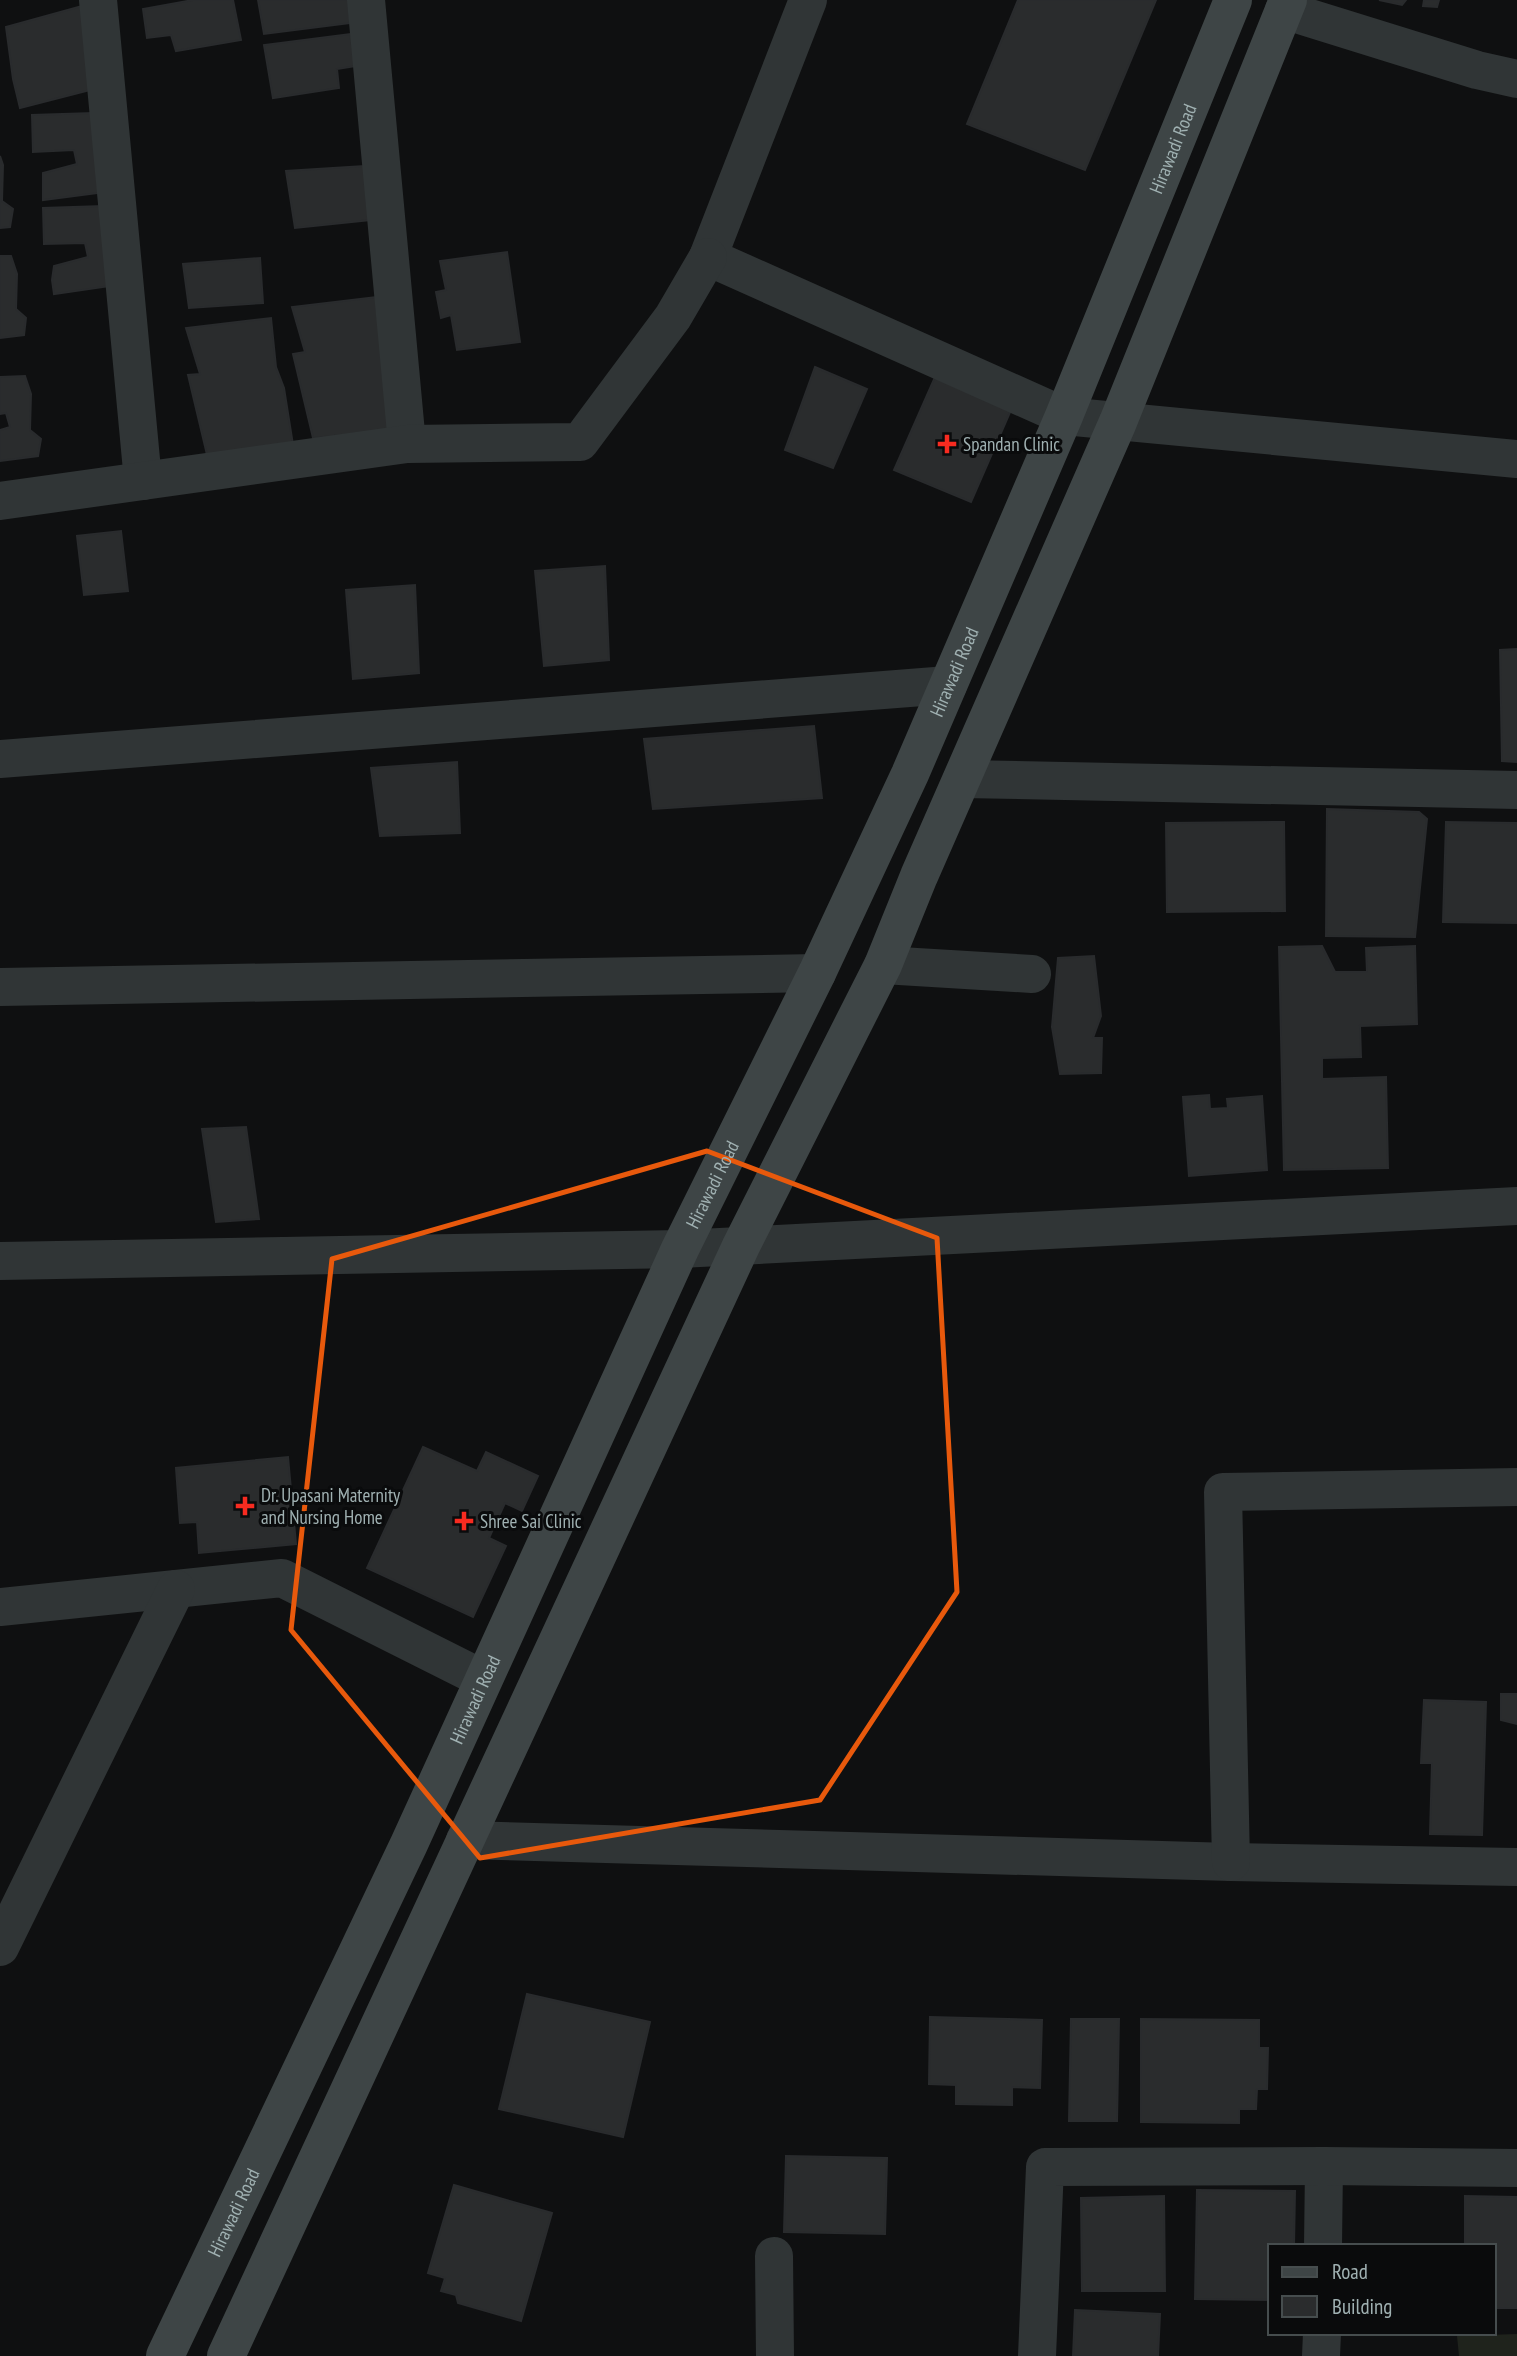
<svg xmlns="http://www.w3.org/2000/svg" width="1517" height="2356" font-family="'PT Sans Narrow',sans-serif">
	<rect width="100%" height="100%" fill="#0f1011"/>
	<path fill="#1f231c" d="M1517,2334V2356H1459L1457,2336Z"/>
	<g fill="#2a2c2d" stroke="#292b2d" stroke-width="2">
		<path d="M193,0H233L241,40L176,51L171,35L147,38L143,9Z"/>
		<path d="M258,0H348L351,23L264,34Z"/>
		<path d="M1018,0H1156L1085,170L967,124Z"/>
		<path d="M1379,0H1406L1402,5Z"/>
		<path d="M1424,0H1439L1437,7L1423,6Z"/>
		<path d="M82,6L94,89L20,108L13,79L6,27Z"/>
		<path d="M350,34L356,66L337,69L339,88L273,98L264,45Z"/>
		<path d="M93,113L106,192L43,200V173L77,164L74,150L33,152L32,115Z"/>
		<path d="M0,156L3,165L2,201L13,209L10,227L0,228Z"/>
		<path d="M364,166L370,220L295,228L286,171Z"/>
		<path d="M103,206L117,285L54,294L52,280L54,266L88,257L85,243L44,244L43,208Z"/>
		<path d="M507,252L520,342L457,350L451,315L441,318L436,292L446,290L440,261Z"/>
		<path d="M0,256H11L17,274L16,309L26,318L24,335L0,338Z"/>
		<path d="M260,258L263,303L189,308L183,264Z"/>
		<path d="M376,297L399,430L313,438L293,354L305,352L292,307Z"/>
		<path d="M271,318L276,367L284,388L294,451L208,459L188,375L200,374L186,328Z"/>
		<path d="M815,367L867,389L833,468L785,450Z"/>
		<path d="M25,376L31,394L30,430L41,439L38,456L0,461V430L10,427L6,413L0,414V377Z"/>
		<path d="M935,377L1011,410L971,502L894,470Z"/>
		<path d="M121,531L128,591L84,595L77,536Z"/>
		<path d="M605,566L609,660L544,666L535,571Z"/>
		<path d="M415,585L419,673L353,679L346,590Z"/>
		<path d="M1517,649V762L1502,761L1500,650Z"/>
		<path d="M814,726L822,798L653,809L644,739Z"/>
		<path d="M457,762L460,833L380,836L371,768Z"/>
		<path d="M1327,809L1419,812L1427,819L1415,937L1326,936Z"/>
		<path d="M1284,822L1285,911L1167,912L1166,823Z"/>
		<path d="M1446,822L1517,823V923L1443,922Z"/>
		<path d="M1322,946L1335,972H1367L1366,948L1415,946L1417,1024L1360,1026L1361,1057L1322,1058V1079L1386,1077L1388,1168L1284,1170L1279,947Z"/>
		<path d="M1094,956L1101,1016L1093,1038H1102L1101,1073L1060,1074L1052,1027L1058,958Z"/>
		<path d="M1209,1095L1210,1109L1228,1108L1227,1099L1262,1096L1267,1170L1189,1176L1183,1097Z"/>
		<path d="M246,1127L259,1219L216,1222L202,1129Z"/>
		<path d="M423,1447L477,1471L486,1452L538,1476L522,1511L505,1503L489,1538L506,1546L473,1617L367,1568Z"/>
		<path d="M288,1457L296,1544L199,1553L197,1522L180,1523L176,1468Z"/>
		<path d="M1501,1694H1517V1724L1501,1720Z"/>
		<path d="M1424,1700L1486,1702L1482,1835L1430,1834L1432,1763H1421Z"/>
		<path d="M527,1994L650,2022L623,2137L499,2109Z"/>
		<path d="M930,2017L1042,2020L1040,2088L1012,2087V2105L956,2104V2085L929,2084Z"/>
		<path d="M1071,2019H1119L1117,2121H1069Z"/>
		<path d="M1141,2019L1259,2020V2048H1268L1267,2089H1257L1256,2109H1239V2123L1141,2122Z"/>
		<path d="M786,2156L887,2158L885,2234L784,2232Z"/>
		<path d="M454,2185L552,2213L521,2321L458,2303L456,2295L441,2291L445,2278L428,2273Z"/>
		<path d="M1197,2190L1295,2191L1294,2246H1270V2300L1195,2299Z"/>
		<path d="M1164,2196L1165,2291H1082L1081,2198Z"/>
		<path d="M1465,2196L1517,2197V2308H1494V2246H1465Z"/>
		<path d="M1075,2310L1160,2314L1158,2356H1073Z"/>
	</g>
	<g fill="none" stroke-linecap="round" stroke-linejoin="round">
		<g stroke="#303536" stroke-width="38">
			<path d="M98,0L143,481"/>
			<path d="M366,0L407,444"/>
			<path d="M808,0L708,257L1064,416L1517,459"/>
			<path d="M1284,10L1477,70L1517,79"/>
			<path d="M0,501L407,444L580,442L673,317L708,257"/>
			<path d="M0,759L948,685"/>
			<path d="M962,779L1517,790"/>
			<path d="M883,965L1032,974"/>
			<path d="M0,987L817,973"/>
			<path d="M0,1261L680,1249L1517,1206"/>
			<path d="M0,1607L282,1578L483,1679"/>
			<path d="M465,1840L1231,1862L1517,1867"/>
			<path d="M1231,1862L1223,1492L1517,1487"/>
			<path d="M0,1947L176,1589"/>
			<path d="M1323,2246L1324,2166"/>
			<path d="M774,2256L775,2356"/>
			<path d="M1037,2356L1045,2167L1324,2166L1517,2168"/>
			<path d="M1321,2356L1322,2333"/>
		</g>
		<g stroke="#3e4546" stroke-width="38">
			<path id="s1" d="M165,2356L409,1844L680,1249L817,973L910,774L1064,416L1233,0"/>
			<path d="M226,2356L741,1246L883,965L919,876L1118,422L1288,0"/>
		</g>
	</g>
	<path fill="none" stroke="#e8590c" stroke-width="5" stroke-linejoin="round" d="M707,1151L937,1238L957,1592L820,1800L480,1858L291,1630L332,1259Z"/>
	<g fill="#f82b20" stroke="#0a0b0c" stroke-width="2.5">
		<path d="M943.5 433.5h7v7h7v7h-7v7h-7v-7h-7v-7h7z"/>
		<path d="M241.5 1495.5h7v7h7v7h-7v7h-7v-7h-7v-7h7z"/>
		<path d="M460.5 1510.5h7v7h7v7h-7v7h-7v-7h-7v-7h7z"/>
	</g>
	<g text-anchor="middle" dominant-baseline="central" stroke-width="6" stroke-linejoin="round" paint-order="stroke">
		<g font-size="19" fill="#a0b1b2" stroke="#0a0b0c">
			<text stroke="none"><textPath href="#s1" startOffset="2427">Hirawadi Road</textPath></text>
			<text stroke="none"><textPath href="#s1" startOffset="1860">Hirawadi Road</textPath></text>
			<text stroke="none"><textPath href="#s1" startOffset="1293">Hirawadi Road</textPath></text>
			<text stroke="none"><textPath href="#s1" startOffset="726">Hirawadi Road</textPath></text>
			<text stroke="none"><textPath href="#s1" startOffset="159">Hirawadi Road</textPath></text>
		</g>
		<g font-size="19" fill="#a0b1b2" stroke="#0a0b0c" text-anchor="start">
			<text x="963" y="444">Spandan Clinic</text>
			<text x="261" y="1495">Dr. Upasani Maternity<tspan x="261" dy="22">and Nursing Home</tspan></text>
			<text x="480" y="1521">Shree Sai Clinic</text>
		</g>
	</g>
	<rect x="1268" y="2244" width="228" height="91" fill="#0a0b0c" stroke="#464d4e" stroke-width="2"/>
	<rect x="1282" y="2267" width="35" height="10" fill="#3e4546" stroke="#464d4e" stroke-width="2"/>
	<text x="1332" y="2279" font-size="21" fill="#a0b1b2">Road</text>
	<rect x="1282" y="2296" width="35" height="21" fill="#2a2c2d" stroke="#464d4e" stroke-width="2"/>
	<text x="1332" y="2314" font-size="21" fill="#a0b1b2">Building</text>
</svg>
